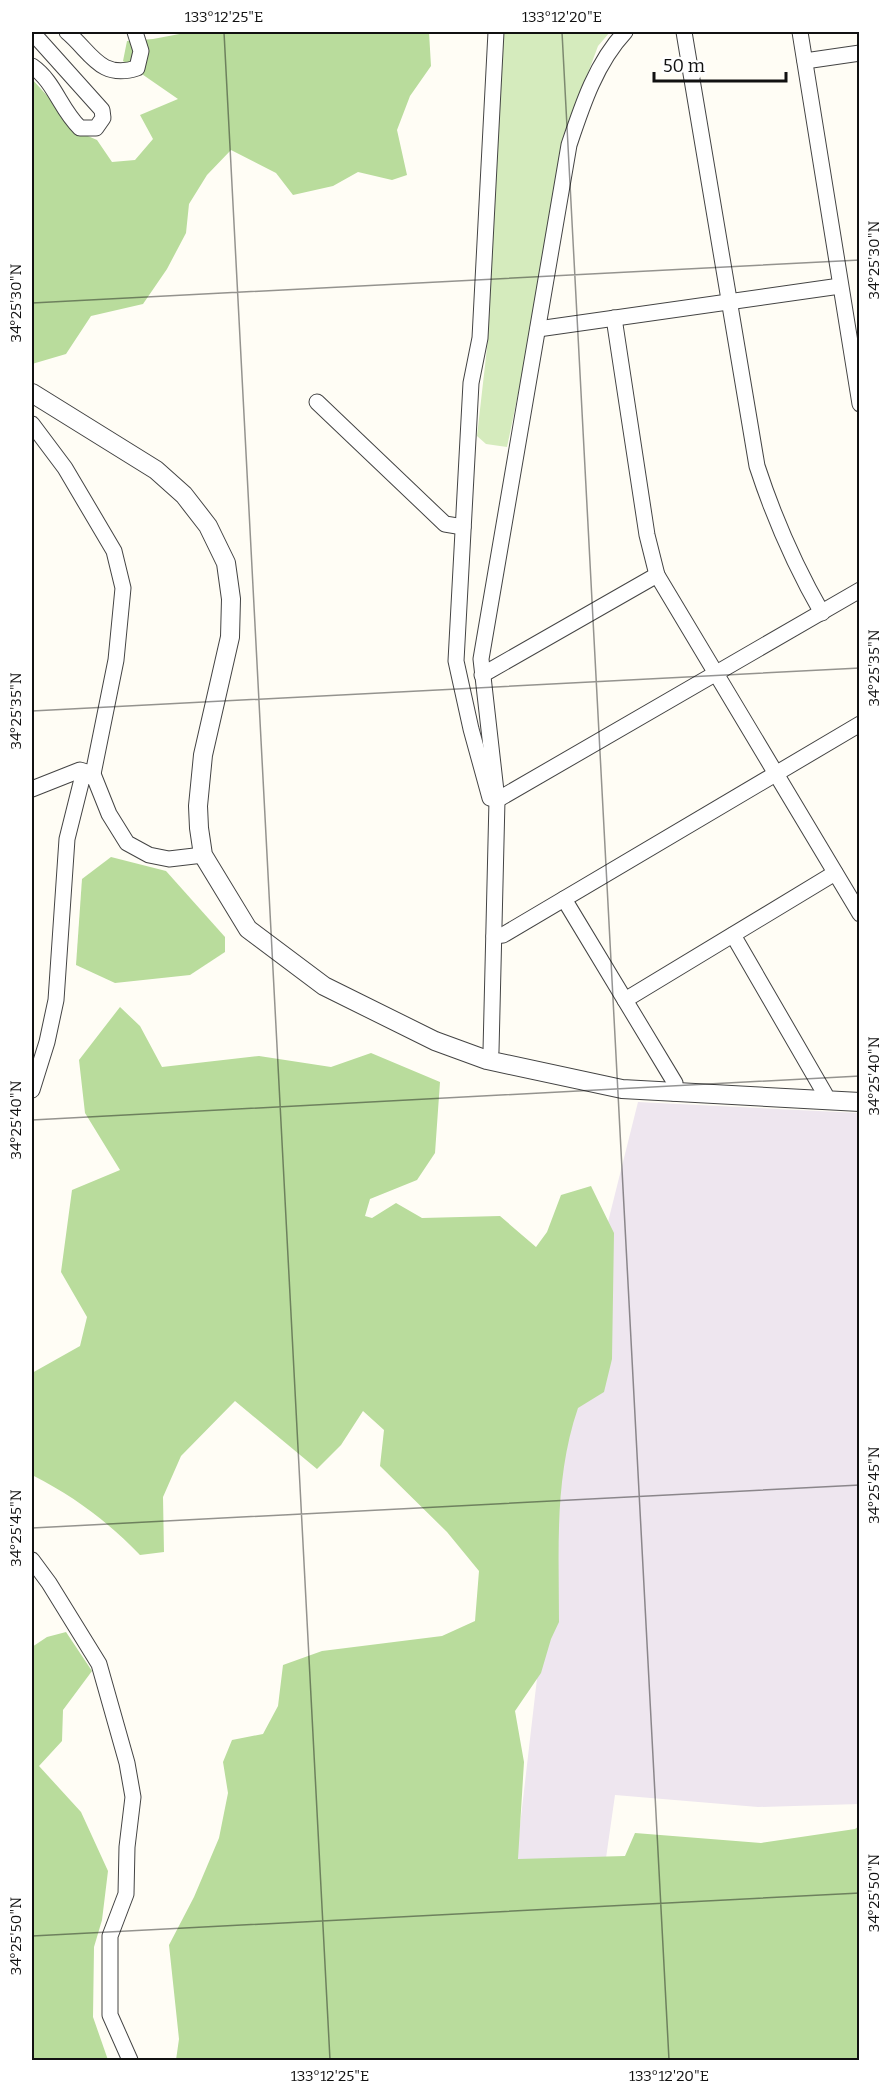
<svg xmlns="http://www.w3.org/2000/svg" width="891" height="2092" font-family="Bitter,serif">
	<rect width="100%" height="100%" fill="#fffdf5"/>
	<path fill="#eee6ef" d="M638,1102L859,1113V1804L758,1807L615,1795L606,1858L516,1860L563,1454L603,1242Z"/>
	<path fill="#d5ebbd" d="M503,32H610L598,46L561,146L532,327L507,447L486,444L477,436L488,339Z"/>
	<g fill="#b9dc9c">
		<path d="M190,32H429L431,66L410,96L397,130L407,175L392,180L358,172L333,186L293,195L276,173L231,150L207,175L189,204L186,233L167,269L143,304L91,316L66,354L32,364V79L81,133L97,140L112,162L135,160L153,139L140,115L178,99L123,61L127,41L153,39Z"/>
		<path d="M111,857L166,871L225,937V952L190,975L115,983L76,965L82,879Z"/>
		<path d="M120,1007L140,1026L162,1067L259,1056L331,1067L371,1053L440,1082L435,1153L417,1180L370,1199L365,1216L372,1218L396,1203L422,1218L500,1216L536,1247L547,1232L561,1195L591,1186L614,1233L612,1359L604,1392L578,1408C554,1478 559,1550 559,1622L551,1639L541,1673L515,1711L524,1762L518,1859L625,1856L635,1833L761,1843L855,1829L859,1826V2060H176L179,2039L169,1945L194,1897L219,1838L228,1793L223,1762L232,1740L263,1734L278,1706L283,1665L322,1651L442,1636L475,1621L479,1571L447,1532L380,1466L384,1430L363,1411L341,1445L317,1469L235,1401L181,1456L163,1497L164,1552L140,1555C108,1522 75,1497 34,1476L32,1458V1373L80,1346L87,1317L61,1272L72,1190L120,1170L85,1113L79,1060Z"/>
		<path d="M66,1632L92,1671L63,1710L62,1741L39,1766L81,1812L108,1871L102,1920L94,1947L93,2017L108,2060H32V1647L47,1637Z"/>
	</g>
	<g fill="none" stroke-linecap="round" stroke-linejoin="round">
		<g stroke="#444" stroke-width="17">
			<g id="minor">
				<path d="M32,32L102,110L103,118L96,128H80C60,109 55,82 32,66"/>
				<path d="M67,32C91,52 100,80 137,68L141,51L135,32"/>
				<path d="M496,32L480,338L471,383L456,661L471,729L490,798L497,800L860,590"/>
				<path d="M684,32L757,466C774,518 795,566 822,613"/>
				<path d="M800,32L860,404"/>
				<path d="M805,61L860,53"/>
				<path d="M614,318L647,535L657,575L860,914"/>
				<path d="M538,329L840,286"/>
				<path d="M317,402L445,524L463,527"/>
				<path d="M32,424L65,468L114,551L123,588L116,660L93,774L109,814L127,843L149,855L169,859L203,855"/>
				<path d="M482,675L657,575"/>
				<path d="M32,789L80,770L93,774"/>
				<path d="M564,899L675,1083L674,1093"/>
				<path d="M733,935L825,1094V1100"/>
				<path d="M494,936L503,935L860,724"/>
				<path d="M625,1000L835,873"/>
				<path d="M487,1060L491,1051L497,800L481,659L569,145C582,106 596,63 625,32"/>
				<path d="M32,1090L47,1042L56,1000L67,839L82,779L93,774"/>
				<path d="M32,1560L49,1583L99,1664L127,1763L133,1797L127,1847L126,1894L110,1936V2015L130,2060"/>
			</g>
		</g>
		<g stroke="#444" stroke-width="20">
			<path id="tertiary" d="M32,393L156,470L184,495L208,526L226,563L231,599L230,637L203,755L198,806L199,828L203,855L248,929L324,986L435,1041L487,1060L622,1089L860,1102"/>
		</g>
		<use href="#minor" stroke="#fff" stroke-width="15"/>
		<use href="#tertiary" stroke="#fff" stroke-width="18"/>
	</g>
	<path fill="none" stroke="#111" stroke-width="1.5" stroke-opacity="0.45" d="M224,32L330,2060M562,32L669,2060M32,303L860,260M32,711L860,668M32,1120L860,1076M32,1528L860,1485M32,1936L860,1893"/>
	<rect width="891" height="2092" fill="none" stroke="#ffffff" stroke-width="66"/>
	<path d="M654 72v9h132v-9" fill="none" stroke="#111111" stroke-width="3"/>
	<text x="663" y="72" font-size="18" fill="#111111" stroke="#ffffff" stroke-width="4.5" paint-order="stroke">50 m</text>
	<rect x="33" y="33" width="825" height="2026" fill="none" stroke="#111" stroke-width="2"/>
	<g font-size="15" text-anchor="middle" fill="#111">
		<text x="224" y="22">133°12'25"E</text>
		<text x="562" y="22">133°12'20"E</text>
		<text transform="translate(874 260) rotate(-90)" y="5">34°25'30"N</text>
		<text transform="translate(16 303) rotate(-90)" y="5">34°25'30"N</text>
		<text transform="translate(874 668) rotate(-90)" y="5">34°25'35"N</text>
		<text transform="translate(16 711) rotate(-90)" y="5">34°25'35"N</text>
		<text transform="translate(874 1076) rotate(-90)" y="5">34°25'40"N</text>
		<text transform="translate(16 1120) rotate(-90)" y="5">34°25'40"N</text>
		<text transform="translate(874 1485) rotate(-90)" y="5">34°25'45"N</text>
		<text transform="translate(16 1528) rotate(-90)" y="5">34°25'45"N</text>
		<text transform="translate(874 1893) rotate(-90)" y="5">34°25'50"N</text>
		<text transform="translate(16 1936) rotate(-90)" y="5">34°25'50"N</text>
		<text x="330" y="2081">133°12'25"E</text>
		<text x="669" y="2081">133°12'20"E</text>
	</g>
</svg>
